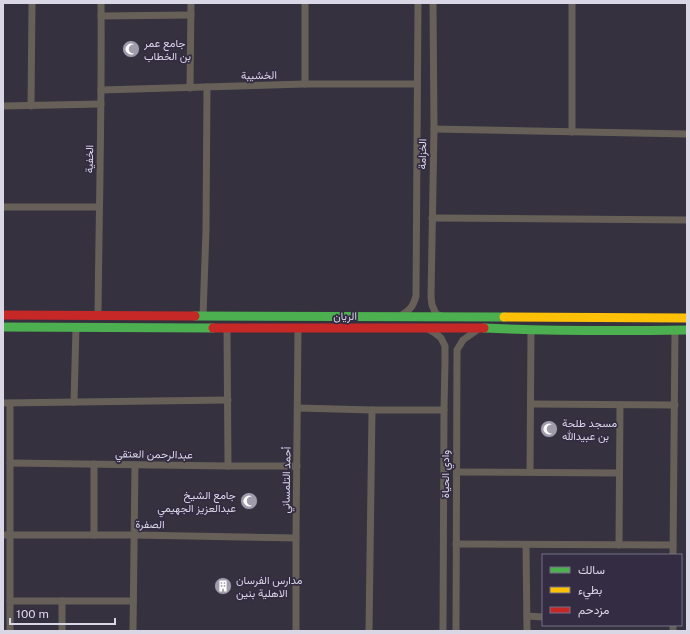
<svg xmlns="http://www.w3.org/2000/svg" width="690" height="634" font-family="'Public Sans',Vazirmatn,sans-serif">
	<rect width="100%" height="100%" fill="#35313e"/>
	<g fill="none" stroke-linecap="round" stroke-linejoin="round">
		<g stroke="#666058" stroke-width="7">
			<path d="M433,3L434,129L431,297L432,305L436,314L442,316"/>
			<path d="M101,16L191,15"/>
			<path d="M305,84V3"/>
			<path d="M190,88L191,3"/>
			<path d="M101,90L305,84H417"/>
			<path d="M3,106L101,104"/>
			<path d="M31,106L32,3"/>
			<path d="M434,129L687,134"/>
			<path d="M572,132V3"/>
			<path d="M3,207H99"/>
			<path d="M432,218L687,220"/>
			<path d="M98,315C99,211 102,107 101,3"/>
			<path d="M203,316L206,230L207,87"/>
			<path d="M400,316C410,310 413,307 416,296L418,3"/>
			<path d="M227,328L228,466"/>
			<path d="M428,329L435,333L441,338L445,346V361L444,410L443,631"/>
			<path d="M74,402L76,327"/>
			<path d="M3,403L228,400"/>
			<path d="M531,404L675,405"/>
			<path d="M298,408L372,410H444"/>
			<path d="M10,463L228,466H297"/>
			<path d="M457,472L619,473"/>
			<path d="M530,472L531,330"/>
			<path d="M3,535H134L296,538"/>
			<path d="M94,535V464"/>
			<path d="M456,544L673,545"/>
			<path d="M526,545L527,631"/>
			<path d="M619,545L620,405"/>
			<path d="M673,555L675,330"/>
			<path d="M10,601H133"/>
			<path d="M527,616L543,617"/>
			<path d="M10,631V403"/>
			<path d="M62,631V601"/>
			<path d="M133,631L135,465"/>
			<path d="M296,631V538L298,329"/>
			<path d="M369,631L372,410"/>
			<path d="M456,631L457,350L463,340L480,328"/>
			<path d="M673,631V625"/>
		</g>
		<g stroke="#4caf50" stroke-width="9">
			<path d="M195,316L504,317"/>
			<path d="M3,327L213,328"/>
			<path d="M484,328C552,331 619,331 687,330"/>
		</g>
		<path stroke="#ffc107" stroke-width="9" d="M504,317L687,318"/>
		<g stroke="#c62828" stroke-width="9">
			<path d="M3,315L195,316"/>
			<path d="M213,328H484"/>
		</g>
	</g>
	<defs>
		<g id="mosque-disc" transform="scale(0.9)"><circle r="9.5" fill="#a09cab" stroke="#332c43"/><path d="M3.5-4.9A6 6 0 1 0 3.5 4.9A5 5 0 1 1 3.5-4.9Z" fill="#fff"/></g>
		<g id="building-disc" transform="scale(0.9)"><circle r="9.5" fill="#a09cab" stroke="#332c43"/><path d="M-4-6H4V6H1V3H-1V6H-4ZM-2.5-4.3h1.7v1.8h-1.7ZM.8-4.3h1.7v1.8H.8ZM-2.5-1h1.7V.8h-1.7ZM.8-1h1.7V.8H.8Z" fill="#fff"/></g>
	</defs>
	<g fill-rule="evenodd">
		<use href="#mosque-disc" x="131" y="49"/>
		<use href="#mosque-disc" x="549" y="429"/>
		<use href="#mosque-disc" x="249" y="501"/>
		<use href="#building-disc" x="223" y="586"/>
	</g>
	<g text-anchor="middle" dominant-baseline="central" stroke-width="3.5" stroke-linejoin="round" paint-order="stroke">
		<g font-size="11" fill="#d9d6e5" stroke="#332c43" text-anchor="start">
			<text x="144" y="43">جامع عمر<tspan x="144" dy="13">بن الخطاب</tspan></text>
			<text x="562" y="423">مسجد طلحة<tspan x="562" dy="13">بن عبيدالله</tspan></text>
			<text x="236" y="495" text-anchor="end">جامع الشيخ<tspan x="236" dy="13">عبدالعزيز الجهيمي</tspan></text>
			<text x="236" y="580">مدارس الفرسان<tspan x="236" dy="13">الاهلية بنين</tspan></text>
		</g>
		<g font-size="11" fill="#d9d6e5" stroke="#332c43">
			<text transform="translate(259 75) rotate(-1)">الخشيبة</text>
			<text transform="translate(422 154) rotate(-89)">الخزامة</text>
			<text transform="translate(89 159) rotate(-89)">الخفية</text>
			<text transform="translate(345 316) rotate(-1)">الريان</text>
			<text transform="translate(154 454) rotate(1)">عبدالرحمن العتقي</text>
			<text transform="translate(445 474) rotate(-90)">وادي الحياة</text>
			<text transform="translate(286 480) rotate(-89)">أحمد التلمساني</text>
			<text transform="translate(150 524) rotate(1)">الصفرة</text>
		</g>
	</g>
	<rect width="690" height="634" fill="none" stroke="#d9d6e5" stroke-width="8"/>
	<rect x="542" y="554" width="140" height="72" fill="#332c43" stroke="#757084"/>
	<rect x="550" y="567" width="20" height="6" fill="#4caf50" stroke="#757084"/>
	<text x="578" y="574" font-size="12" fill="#d9d6e5">سالك</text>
	<rect x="550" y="587" width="20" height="6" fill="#ffc107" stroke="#757084"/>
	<text x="578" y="594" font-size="12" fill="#d9d6e5">بطيء</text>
	<rect x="550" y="607" width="20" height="6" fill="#c62828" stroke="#757084"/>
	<text x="578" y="614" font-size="12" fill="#d9d6e5">مزدحم</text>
	<path d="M10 618v6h105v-6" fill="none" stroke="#d9d6e5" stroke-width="2"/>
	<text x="16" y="618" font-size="12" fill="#d9d6e5" stroke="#332c43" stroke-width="3" paint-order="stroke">100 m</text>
</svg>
